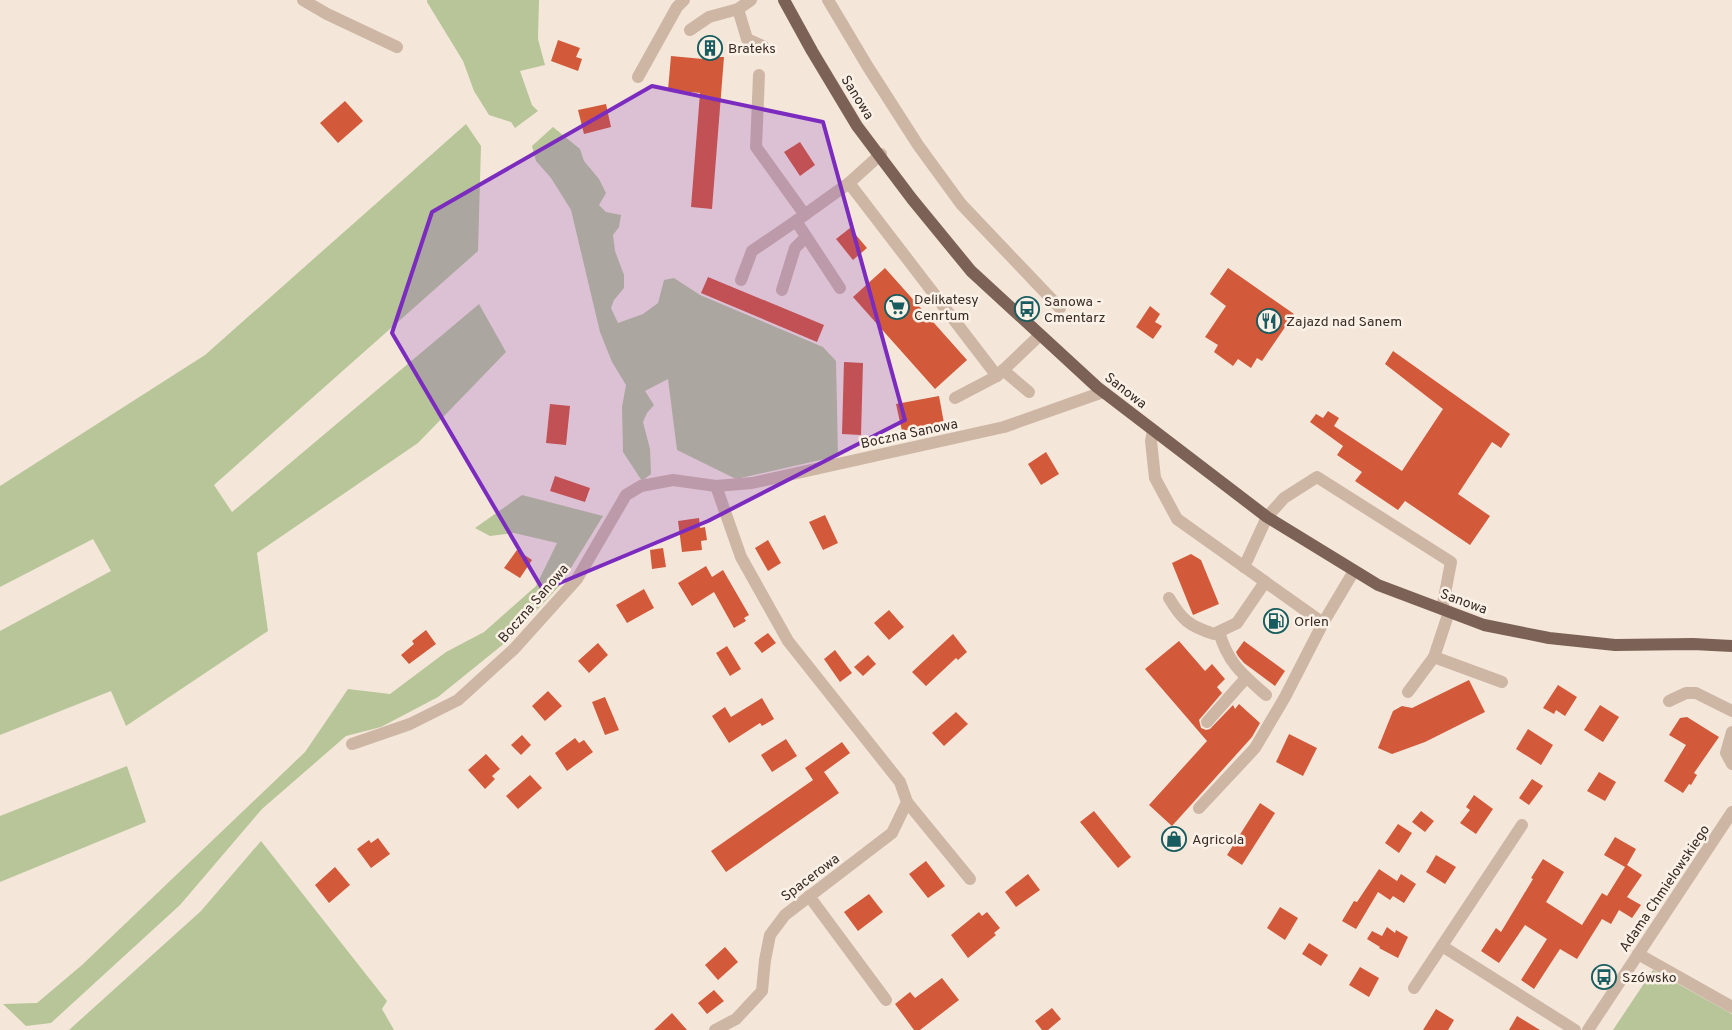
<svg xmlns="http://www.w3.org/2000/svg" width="1732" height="1030" font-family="Overpass,sans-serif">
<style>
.green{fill:#b7c598}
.building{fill:#d25a3a}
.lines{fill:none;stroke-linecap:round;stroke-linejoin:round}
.minor{stroke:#ceb6a5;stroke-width:12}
.major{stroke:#7c6256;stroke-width:12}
.marked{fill:#7b2cbf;fill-opacity:0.2;stroke:#7b2cbf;stroke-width:4;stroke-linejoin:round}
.labels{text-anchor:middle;stroke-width:5;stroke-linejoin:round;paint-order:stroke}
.poi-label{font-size:14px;fill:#392c27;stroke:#fbf1e7;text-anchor:start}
.street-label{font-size:14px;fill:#392c27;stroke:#fbf1e7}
</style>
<rect width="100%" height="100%" fill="#f4e7da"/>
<g class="green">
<path d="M427,0H539L538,39L545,65L520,71L532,105L538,111L515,128L511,122L489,115L474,91L463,61L427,2Z"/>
<path d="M466,124L481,146L478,251L214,485L232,512L479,304L506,352L418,443L257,553L268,631L126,726L111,691L0,735V631L111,571L93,539L0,587V486L205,355Z"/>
<path d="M553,127L580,149L584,161L599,179L606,193L599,205L606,212L621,215L619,227L613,235L615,251L624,275V288L614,300L611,308L618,323L643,314L658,303L664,280L674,278L700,295L823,347L836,361L838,456L736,479L677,450L668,379L645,391L654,405L647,413L643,422L650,449L651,474L642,481L623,452L622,407L626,385L612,362L600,332L571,210L551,178L536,161L532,146Z"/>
<path d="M522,495L603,516L561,584L511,638L438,697L381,727L346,736L262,809L180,905L51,1023L26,1026L3,1004L37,1003L82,965L305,752L348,689L390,694L446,652L484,632L536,586L557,543L514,533L490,536L475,528Z"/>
<path d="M127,766L146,822L0,882V816Z"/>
<path d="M261,841L387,1001L382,1009L394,1030H69L201,911Z"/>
<path d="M1653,970L1732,1014V1030H1613Z"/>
</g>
<g class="building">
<path d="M704,39L718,40L717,57H724L712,209L691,207L700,93L668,90L671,56L703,59Z"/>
<path d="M558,40L580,48L576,57L582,59L578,71L551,61Z"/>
<path d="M345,101L363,121L338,143L320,123Z"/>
<path d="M606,104L611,127L584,134L578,110Z"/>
<path d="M800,142L815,165L800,176L784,152Z"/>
<path d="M850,228L867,248L853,260L836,239Z"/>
<path d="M885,268L967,360L935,389L853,297Z"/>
<path d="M1228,268L1294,314L1262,361L1257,358L1251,368L1238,359L1233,366L1214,352L1218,345L1205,337L1226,306L1210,294Z"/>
<path d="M708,277L824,325L817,342L701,293Z"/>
<path d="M1150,306L1160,314L1155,322L1162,326L1153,339L1136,327Z"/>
<path d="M1393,351L1510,434L1501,448L1492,442L1458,494L1490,516L1470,545L1405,501L1398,510L1355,481L1362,472L1337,455L1343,446L1310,422L1316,414L1323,418L1328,411L1339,418L1334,426L1402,471L1443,409L1385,364Z"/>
<path d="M844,362L863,363L861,435L842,434Z"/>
<path d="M939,396L944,423L902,431L896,404Z"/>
<path d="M550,404L570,406L566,445L546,443Z"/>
<path d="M1046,452L1059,474L1041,485L1028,464Z"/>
<path d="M555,476L590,488L585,502L550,491Z"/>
<path d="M825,515L838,543L823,550L809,522Z"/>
<path d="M699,518L700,528L705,527L707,540L701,541L702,550L682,552L678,521Z"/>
<path d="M768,540L781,563L768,571L755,548Z"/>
<path d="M663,548L666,567L652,569L650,550Z"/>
<path d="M517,550L532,560L520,578L504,568Z"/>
<path d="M1191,554L1201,560L1219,604L1193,615L1172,563Z"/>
<path d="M706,566L712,577L723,570L749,615L744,618L746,621L734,628L714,592L692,606L678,583Z"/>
<path d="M644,589L654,608L627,623L616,605Z"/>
<path d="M889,610L904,627L889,640L874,623Z"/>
<path d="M426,630L436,644L409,664L401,655L414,644L412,641Z"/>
<path d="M768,633L776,643L762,653L754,643Z"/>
<path d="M953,634L967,652L958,660L956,658L926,686L912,672Z"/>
<path d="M1179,641L1205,671L1212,664L1225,679L1217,687L1222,693L1199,720L1201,728L1206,730L1210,729L1233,705L1235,709L1239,704L1260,723L1252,737L1172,826L1149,805L1207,741L1145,669Z"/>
<path d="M1244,641L1285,671L1275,686L1244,663L1238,656L1236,652Z"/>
<path d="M598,643L608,655L589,673L578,661Z"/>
<path d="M727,646L741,669L730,676L716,653Z"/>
<path d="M835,650L852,673L840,682L824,659Z"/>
<path d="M868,655L876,664L863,676L854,667Z"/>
<path d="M1469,680L1485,712L1425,742L1392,754L1378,748L1393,711L1402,706L1412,708Z"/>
<path d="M1558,685L1577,697L1565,716L1556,710L1554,714L1543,708Z"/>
<path d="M548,691L562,706L545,721L532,706Z"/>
<path d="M605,697L619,730L605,735L592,702Z"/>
<path d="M762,698L774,719L762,726L760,723L729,743L712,716L725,707L731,717Z"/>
<path d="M1600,705L1619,717L1603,742L1584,730Z"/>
<path d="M956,712L968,724L944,746L932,733Z"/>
<path d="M1687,717L1719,737L1694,773L1697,775L1691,785L1689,784L1683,793L1664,781L1686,745L1669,735L1680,718Z"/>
<path d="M1528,729L1553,745L1541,765L1516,749Z"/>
<path d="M1289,734L1317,748L1303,776L1276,762Z"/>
<path d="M522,735L531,745L521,755L511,745Z"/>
<path d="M575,738L579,743L584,740L593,752L567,771L555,753Z"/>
<path d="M786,739L797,756L772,772L761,755Z"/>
<path d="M842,742L850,753L824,772L839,793L726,872L711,851L813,780L805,768Z"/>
<path d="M486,754L500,769L492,776L495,779L485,789L468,770Z"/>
<path d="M1599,772L1616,782L1605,801L1587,791Z"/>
<path d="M530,775L542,788L518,809L506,796Z"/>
<path d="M1532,779L1543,786L1529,805L1519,798Z"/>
<path d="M1474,795L1493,809L1476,834L1460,823L1470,810L1466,807Z"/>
<path d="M1260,803L1275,813L1242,865L1227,855Z"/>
<path d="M1094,811L1131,857L1118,868L1080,822Z"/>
<path d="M1421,811L1434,821L1425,832L1412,822Z"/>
<path d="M1398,824L1412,833L1399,853L1385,843Z"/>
<path d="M1615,837L1636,849L1627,865L1642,875L1627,897L1641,905L1632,918L1619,910L1611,924L1602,919L1577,959L1560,949L1534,989L1521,980L1547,939L1525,925L1499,963L1481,951L1496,928L1501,932L1533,879L1531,878L1543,859L1564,872L1546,902L1582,925L1602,893L1607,896L1625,867L1604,855Z"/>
<path d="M378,838L390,854L371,868L357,849L369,840L371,843Z"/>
<path d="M1436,855L1456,867L1445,884L1426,872Z"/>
<path d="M926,861L945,886L928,898L909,874Z"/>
<path d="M335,867L350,885L329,903L315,885Z"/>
<path d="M1379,869L1397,881L1401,874L1416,884L1404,903L1393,896L1390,900L1378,892L1356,929L1342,921L1354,901L1357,902Z"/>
<path d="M1028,874L1040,890L1016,907L1005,892Z"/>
<path d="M869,894L883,912L858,931L844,912Z"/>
<path d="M1280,907L1298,918L1285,940L1267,928Z"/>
<path d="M979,912L982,916L987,912L1000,928L994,933L996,935L968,958L951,935Z"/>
<path d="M1387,927L1395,933L1396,930L1408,937L1398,958L1379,948L1380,947L1367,939L1372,931L1382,936Z"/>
<path d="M1309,943L1328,955L1321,966L1302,954Z"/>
<path d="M725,947L738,962L718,980L705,965Z"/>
<path d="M1360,967L1379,978L1369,997L1349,985Z"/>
<path d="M942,978L959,1000L920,1030H914L895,1004L910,992L915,998Z"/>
<path d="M714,990L724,1001L707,1014L698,1003Z"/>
<path d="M1052,1008L1061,1019L1048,1030H1042L1035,1021Z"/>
<path d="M1436,1009L1454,1020L1448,1030H1423Z"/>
<path d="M672,1013L687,1030H654Z"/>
<path d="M1517,1016L1540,1030H1509Z"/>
</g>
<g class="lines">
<g class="minor">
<path d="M303,0L327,14L397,47"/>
<path d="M828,0L868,67L918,145L961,204L1060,308"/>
<path d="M738,9L747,39L763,46"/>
<path d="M690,30L709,17L738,9L751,0"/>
<path d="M759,75L756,147L805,215"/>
<path d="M638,77L677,7L684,0"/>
<path d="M881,154L849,183L997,376L1040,335"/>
<path d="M741,280L752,251L796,221"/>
<path d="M840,288L796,221L849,183"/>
<path d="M782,290L795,248L806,237"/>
<path d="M1003,370L1029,392"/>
<path d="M955,398L997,376"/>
<path d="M1153,430L1151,441L1155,478L1177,519L1323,623"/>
<path d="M1244,567L1267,517L1284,498L1317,477L1451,562L1442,609"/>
<path d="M1169,598C1182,620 1189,626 1214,634L1237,623L1265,582"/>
<path d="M1219,632C1228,663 1242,674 1266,695"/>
<path d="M1434,657L1502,682"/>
<path d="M1408,692L1434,657L1449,612"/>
<path d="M1669,701L1686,693H1696L1732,711"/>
<path d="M1207,722L1246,678"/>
<path d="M1732,732L1726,753L1732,764"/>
<path d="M352,744L410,724L458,700L514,649L577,579L626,495L641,486L673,480L716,486L752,483L1004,427L1103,392"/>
<path d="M907,802L970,879"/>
<path d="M1199,808L1255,748L1285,697L1323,623L1354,571"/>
<path d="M809,896L886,1000"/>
<path d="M1442,946L1575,1030"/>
<path d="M1638,954L1732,1007"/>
<path d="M1414,988L1522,825"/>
<path d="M715,1030L736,1019L762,991L765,960L770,935L785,915L892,833L907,802L900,782L788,641L741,557L716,486"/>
<path d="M1588,1030L1732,812"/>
</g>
<path class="major" d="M784,0L812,51L857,126L912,199L971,271L1097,387L1267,517L1378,585L1484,625L1549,638L1615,645L1693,644L1732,646"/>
</g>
<path class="marked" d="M652,86L823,122L905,420L708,521L543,590L392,333L432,212Z"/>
<defs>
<symbol id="building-ring" viewBox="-11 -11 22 22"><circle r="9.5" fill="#fbf1e7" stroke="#185c5f" stroke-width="1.5"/><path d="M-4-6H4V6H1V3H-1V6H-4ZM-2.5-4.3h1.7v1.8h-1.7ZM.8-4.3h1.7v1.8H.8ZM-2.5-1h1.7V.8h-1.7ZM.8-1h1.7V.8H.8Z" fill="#185c5f"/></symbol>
<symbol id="supermarket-ring" viewBox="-11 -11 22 22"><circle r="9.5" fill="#fbf1e7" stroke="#185c5f" stroke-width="1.5"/><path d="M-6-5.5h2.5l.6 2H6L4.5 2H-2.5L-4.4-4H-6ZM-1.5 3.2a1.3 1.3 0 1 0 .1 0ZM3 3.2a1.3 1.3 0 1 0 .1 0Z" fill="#185c5f"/></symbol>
<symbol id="bus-ring" viewBox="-11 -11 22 22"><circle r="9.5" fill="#fbf1e7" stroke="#185c5f" stroke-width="1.5"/><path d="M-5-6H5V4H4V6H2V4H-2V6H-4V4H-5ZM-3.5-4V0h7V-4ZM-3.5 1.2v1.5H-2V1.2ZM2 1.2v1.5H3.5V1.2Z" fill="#185c5f"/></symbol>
<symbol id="restaurant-ring" viewBox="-11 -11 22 22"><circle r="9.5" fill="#fbf1e7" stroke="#185c5f" stroke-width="1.5"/><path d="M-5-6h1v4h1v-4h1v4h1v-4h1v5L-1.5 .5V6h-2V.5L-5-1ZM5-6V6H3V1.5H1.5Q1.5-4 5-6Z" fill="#185c5f"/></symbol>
<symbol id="fuel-ring" viewBox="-11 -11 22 22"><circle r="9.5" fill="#fbf1e7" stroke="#185c5f" stroke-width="1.5"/><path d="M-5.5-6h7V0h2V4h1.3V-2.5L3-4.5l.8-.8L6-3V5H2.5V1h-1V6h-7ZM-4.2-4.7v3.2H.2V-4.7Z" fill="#185c5f"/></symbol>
<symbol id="shop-ring" viewBox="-11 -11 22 22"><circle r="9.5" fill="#fbf1e7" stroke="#185c5f" stroke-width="1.5"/><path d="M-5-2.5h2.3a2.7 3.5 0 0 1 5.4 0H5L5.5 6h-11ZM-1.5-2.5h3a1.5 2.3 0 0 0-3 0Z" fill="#185c5f"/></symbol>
</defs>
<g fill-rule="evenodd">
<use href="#building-ring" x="696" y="34" width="28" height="28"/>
<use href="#supermarket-ring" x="883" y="293" width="28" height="28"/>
<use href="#bus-ring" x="1013" y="295" width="28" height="28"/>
<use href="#restaurant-ring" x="1255" y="307" width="28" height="28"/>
<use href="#fuel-ring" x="1262" y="607" width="28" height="28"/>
<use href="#shop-ring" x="1160" y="825" width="28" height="28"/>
<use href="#bus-ring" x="1590" y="963" width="28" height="28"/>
</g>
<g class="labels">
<g class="poi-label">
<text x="728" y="53">Brateks</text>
<text x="914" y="304">Delikatesy<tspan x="914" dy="16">Cenrtum</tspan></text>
<text x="1044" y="306">Sanowa -<tspan x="1044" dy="16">Cmentarz</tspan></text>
<text x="1286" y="326">Zajazd nad Sanem</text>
<text x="1294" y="626">Orlen</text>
<text x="1192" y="844">Agricola</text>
<text x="1622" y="982">Szówsko</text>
</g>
<g class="street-label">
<text transform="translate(858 97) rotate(58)" y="5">Sanowa</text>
<text transform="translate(1126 390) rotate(38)" y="5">Sanowa</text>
<text transform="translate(909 433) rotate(-12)" y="5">Boczna Sanowa</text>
<text transform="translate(1464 601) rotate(20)" y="5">Sanowa</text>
<text transform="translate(533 603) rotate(-49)" y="5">Boczna Sanowa</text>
<text transform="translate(810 877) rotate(-37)" y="5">Spacerowa</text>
<text transform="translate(1664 888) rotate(-56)" y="5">Adama Chmielowskiego</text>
</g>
</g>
</svg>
